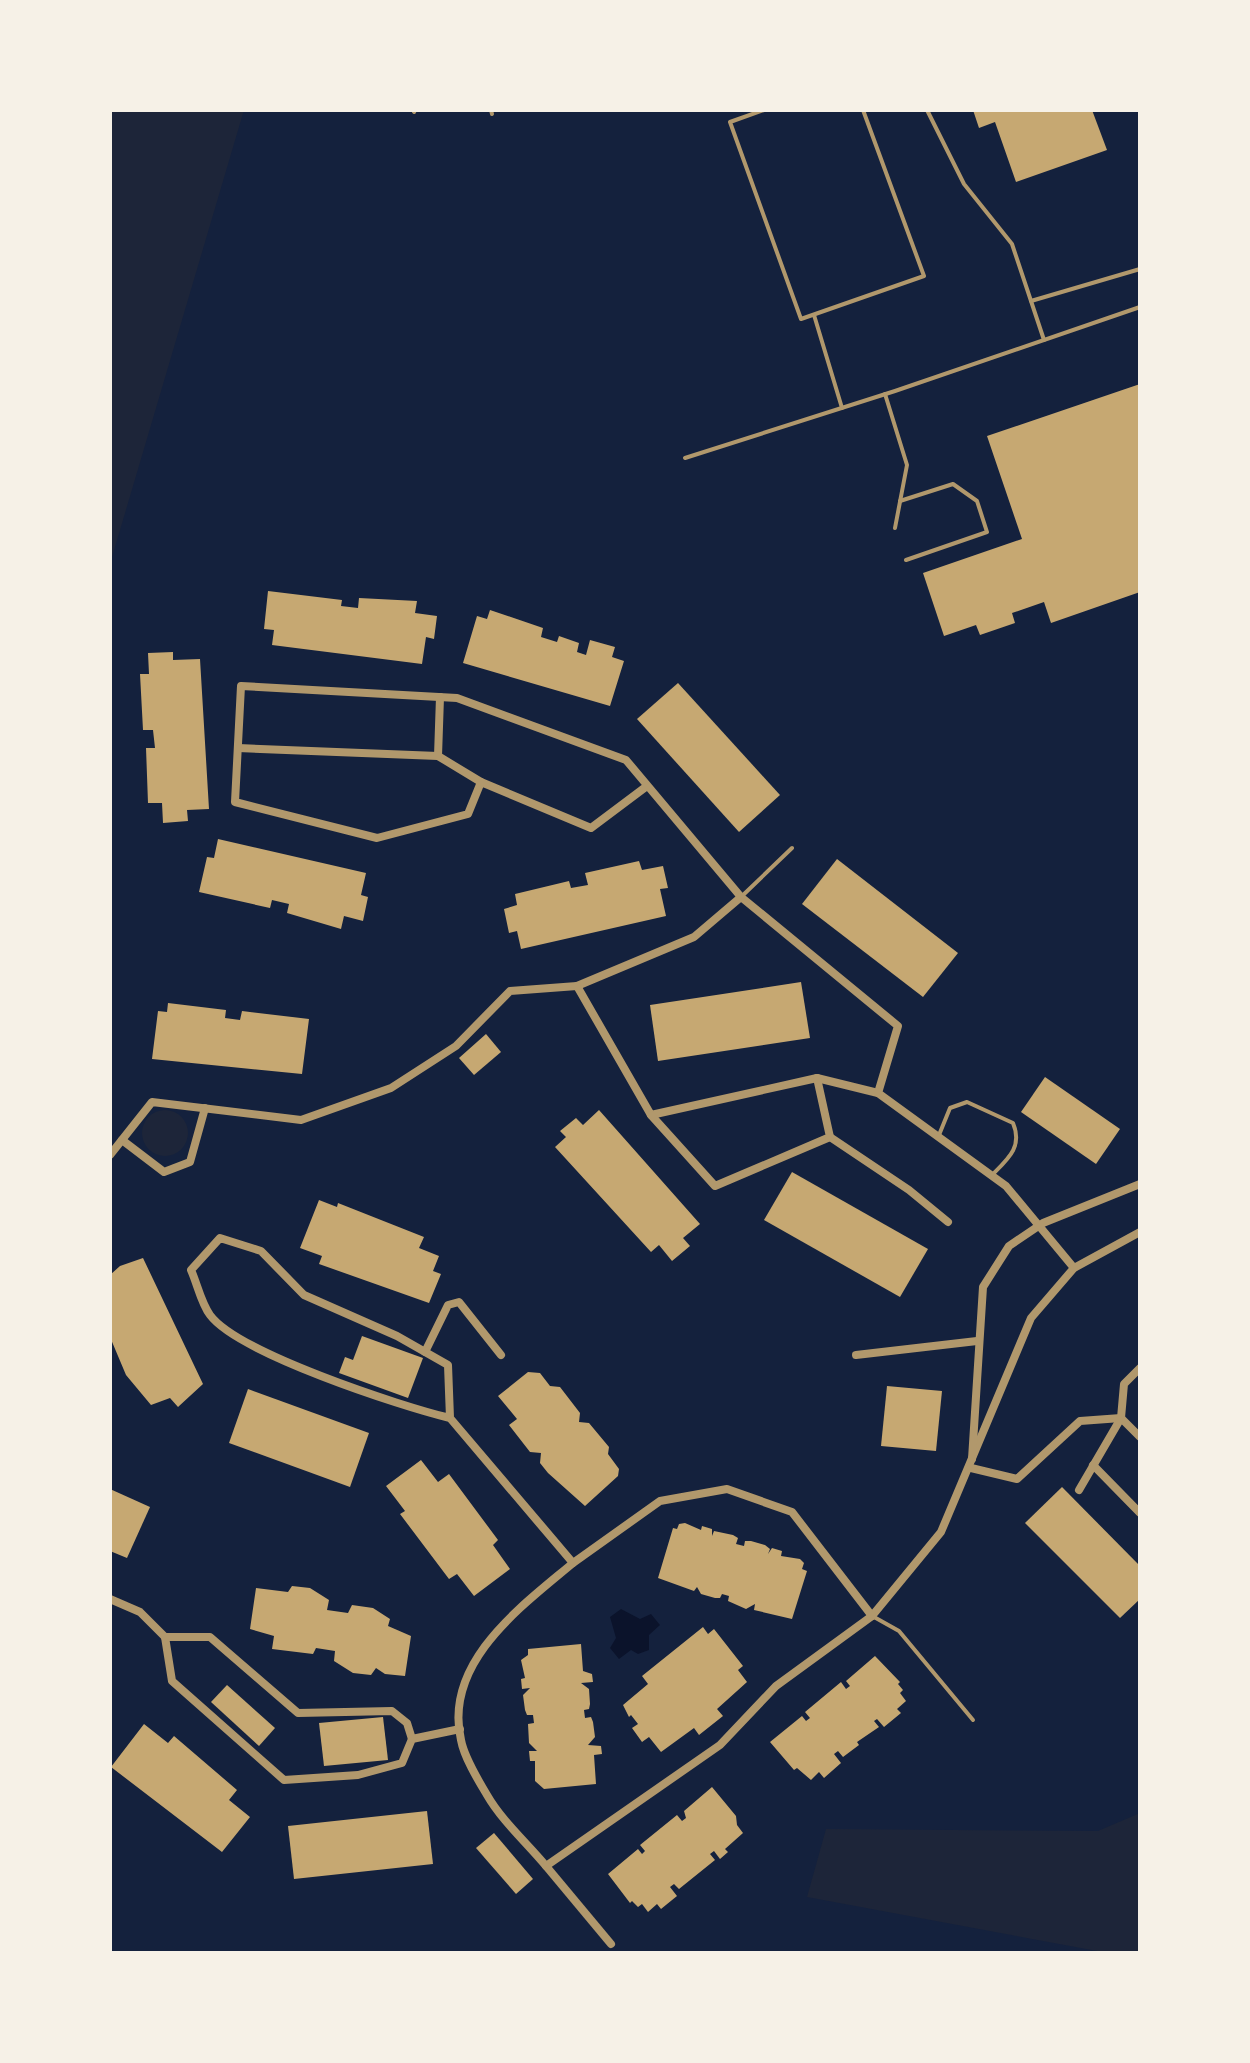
<svg xmlns="http://www.w3.org/2000/svg" width="1250" height="2063" font-family="Mulish,sans-serif">
<style>
.green{fill:#1d2539}
.water{fill:#0b132b}
.building{fill:#c6a872}
.lines{fill:none;stroke-linecap:round;stroke-linejoin:round}
.service{stroke:#b1986c;stroke-width:4}
.minor{stroke:#b1986c;stroke-width:8}
</style>
<rect width="100%" height="100%" fill="#14213d"/>
<g class="green">
<path d="M110,110H244L110,564Z"/>
<circle cx="165" cy="1133" r="23"/>
<path d="M1140,1813V1953L1097,1951L807,1897L826,1829L1098,1831Z"/>
</g>
<path class="water" d="M621,1609L640,1619L651,1614L660,1625L649,1635V1650L638,1654L631,1650L619,1659L610,1648L616,1638L610,1617Z"/>
<g class="building">
<path d="M973,110H1092L1107,150L1016,182L995,122L979,128Z"/>
<path d="M1140,384V592L1051,623L1044,602L1012,613L1015,623L980,635L976,625L944,636L923,573L1022,539L987,436Z"/>
<path d="M268,591L342,600L341,606L358,608L359,598L417,601L415,613L437,616L434,639L426,637L422,664L272,645L274,630L264,629Z"/>
<path d="M490,610L543,628L541,637L557,642L559,636L579,643L577,652L586,655L590,640L615,647L612,657L624,661L610,706L463,663L477,616L487,619Z"/>
<path d="M173,652V660L200,659L209,809L187,810L188,821L163,823L162,803H148L146,748H155L153,730H143L140,674H149L148,653Z"/>
<path d="M678,683L780,795L739,832L637,719Z"/>
<path d="M218,839L366,873L361,895L368,897L363,921L344,916L341,929L287,913L289,904L272,900L270,908L199,892L207,857L214,858Z"/>
<path d="M837,859L958,953L923,997L802,904Z"/>
<path d="M639,861L642,870L663,866L668,888L660,889L666,916L521,949L517,931L509,933L504,909L517,905L515,894L569,881L571,888L588,885L585,873Z"/>
<path d="M801,982L810,1038L658,1061L650,1005Z"/>
<path d="M168,1003L226,1010L225,1018L240,1020L242,1011L309,1019L302,1074L152,1059L158,1011L167,1012Z"/>
<path d="M486,1034L501,1052L474,1075L459,1058Z"/>
<path d="M1045,1077L1120,1129L1096,1164L1021,1112Z"/>
<path d="M599,1110L700,1224L683,1238L690,1246L672,1261L659,1245L651,1252L555,1147L566,1137L560,1131L576,1118L583,1125Z"/>
<path d="M792,1172L928,1249L900,1297L764,1220Z"/>
<path d="M319,1200L337,1207L338,1203L424,1237L419,1248L439,1256L433,1271L441,1274L429,1303L319,1264L322,1256L300,1248Z"/>
<path d="M143,1258L203,1384L178,1407L170,1398L151,1405L126,1375L110,1337V1275L120,1266Z"/>
<path d="M362,1336L423,1358L408,1398L339,1373L345,1357L353,1360Z"/>
<path d="M528,1372L540,1373L550,1386L560,1387L580,1413L579,1422L589,1423L609,1447L608,1454L619,1469L618,1476L585,1506L548,1473L540,1463L541,1453L530,1452L509,1425L517,1419L498,1396Z"/>
<path d="M887,1386L942,1391L936,1451L881,1446Z"/>
<path d="M248,1389L369,1433L350,1487L229,1443Z"/>
<path d="M421,1460L438,1482L449,1474L498,1540L493,1545L510,1569L474,1596L457,1574L449,1579L400,1514L405,1511L386,1486Z"/>
<path d="M1062,1487L1140,1566V1599L1120,1618L1025,1523Z"/>
<path d="M110,1489L150,1507L127,1558L110,1551Z"/>
<path d="M685,1523L701,1530L702,1526L712,1529V1536L714,1531L733,1535L738,1538L736,1544L744,1546L745,1541H751L765,1545L770,1549L768,1554L772,1548L782,1551L781,1556L800,1559L804,1563L802,1569L807,1571L792,1619L754,1610L755,1604L746,1609L728,1601L729,1596L722,1594L720,1598H715L701,1594L697,1587L694,1591L658,1578L673,1528L677,1529L679,1524Z"/>
<path d="M292,1586L310,1588L329,1600L327,1610L348,1613L352,1605L373,1608L390,1619L388,1626L411,1636L405,1676L385,1674L376,1668L371,1675L353,1673L334,1661L335,1651L316,1648L313,1654L272,1649L274,1636L250,1629L256,1588L288,1592Z"/>
<path d="M703,1627L708,1634L714,1629L743,1666L738,1670L747,1682L717,1709L723,1716L699,1735L694,1728L661,1752L649,1737L642,1742L632,1728L638,1724L631,1715L629,1717L623,1705L648,1684L642,1676Z"/>
<path d="M581,1644L583,1671L592,1674L593,1682L581,1683L589,1689L590,1704L589,1709L584,1710L585,1718L591,1717L593,1722L595,1737L588,1745L601,1746L602,1754L594,1755L596,1784L544,1789L535,1781V1761H530L529,1751H537L529,1743L528,1724L534,1723L533,1715H527L525,1710L523,1695L530,1688L522,1689L521,1679L525,1678L521,1660L528,1655V1649Z"/>
<path d="M875,1656L900,1682L898,1684L903,1690L900,1693L906,1701L897,1709L901,1713L884,1727L877,1719L874,1721L879,1727L857,1742L859,1745L843,1757L838,1751L834,1754L841,1763L824,1778L819,1772L811,1780L797,1768L794,1770L770,1742L802,1716L806,1721L810,1718L805,1712L841,1682L846,1689L850,1686L846,1681Z"/>
<path d="M227,1685L275,1728L259,1746L211,1702Z"/>
<path d="M383,1717L388,1760L324,1766L319,1723Z"/>
<path d="M144,1724L168,1743L174,1736L237,1790L229,1800L250,1817L222,1852L111,1767Z"/>
<path d="M712,1787L736,1816L737,1825L743,1833L725,1849L728,1852L720,1859L714,1851L710,1854L715,1860L679,1889L674,1884L670,1887L677,1896L661,1909L657,1904L648,1912L642,1904L638,1907L632,1901L630,1903L608,1874L638,1849L642,1854L645,1851L640,1845L677,1815L682,1821L686,1818L684,1811Z"/>
<path d="M427,1811L433,1864L294,1879L288,1826Z"/>
<path d="M494,1833L533,1879L516,1894L476,1848Z"/>
</g>
<g class="lines">
<g class="service">
<path d="M491,110L492,114"/>
<path d="M764,110L730,122L801,319L924,276L863,110"/>
<path d="M927,110L964,184L1012,244L1044,340"/>
<path d="M414,112L415,110"/>
<path d="M1031,301L1140,269"/>
<path d="M814,315L842,408"/>
<path d="M885,394L907,465L895,528"/>
<path d="M685,458L895,391L1140,307"/>
<path d="M900,501L953,484L977,501L987,532L906,560"/>
<path d="M741,897L792,848"/>
<path d="M939,1135L950,1108L967,1102L1013,1123C1023,1147 1008,1159 992,1175"/>
<path d="M874,1617L899,1631L973,1720"/>
</g>
<g class="minor">
<path d="M440,697L438,756L481,782"/>
<path d="M238,748L438,756"/>
<path d="M647,786L591,828L481,782L468,814L377,838L235,802L241,686L457,698L626,760L741,897L898,1026L878,1093L1006,1186L1074,1268"/>
<path d="M741,897L694,937L577,986L651,1115L817,1078L878,1093"/>
<path d="M651,1115L715,1186L830,1137L817,1078"/>
<path d="M830,1137L909,1190L948,1222"/>
<path d="M122,1140L164,1172L190,1162L205,1108"/>
<path d="M110,1155L152,1102L301,1120L391,1088L456,1046L510,991L577,986"/>
<path d="M425,1352L448,1305L459,1302L501,1355"/>
<path d="M856,1355L977,1341"/>
<path d="M450,1418C400,1406 238,1353 210,1315C201,1303 197,1283 191,1270L220,1238L261,1251L304,1295L397,1336L448,1365L450,1418L573,1563L660,1501L727,1489L792,1512L872,1616L941,1532L1031,1318L1074,1268L1140,1232"/>
<path d="M972,1459L983,1287L1009,1246L1043,1223L1140,1184"/>
<path d="M1093,1465L1140,1513"/>
<path d="M971,1468L1017,1479L1080,1421L1121,1418L1140,1437"/>
<path d="M1079,1490L1121,1418L1124,1384L1140,1368"/>
<path d="M573,1563C522,1606 443,1662 461,1740C464,1757 478,1780 487,1795C502,1821 527,1843 546,1866L720,1745L776,1686L872,1616"/>
<path d="M110,1599L140,1612L165,1637L172,1681L284,1780L358,1775L402,1763L412,1739L460,1729"/>
<path d="M165,1637H210L298,1713L392,1711L407,1723L412,1739"/>
<path d="M546,1866L611,1944"/>
</g>
</g>
<rect width="1250" height="2063" fill="none" stroke="#f6f1e7" stroke-width="224"/>
</svg>
